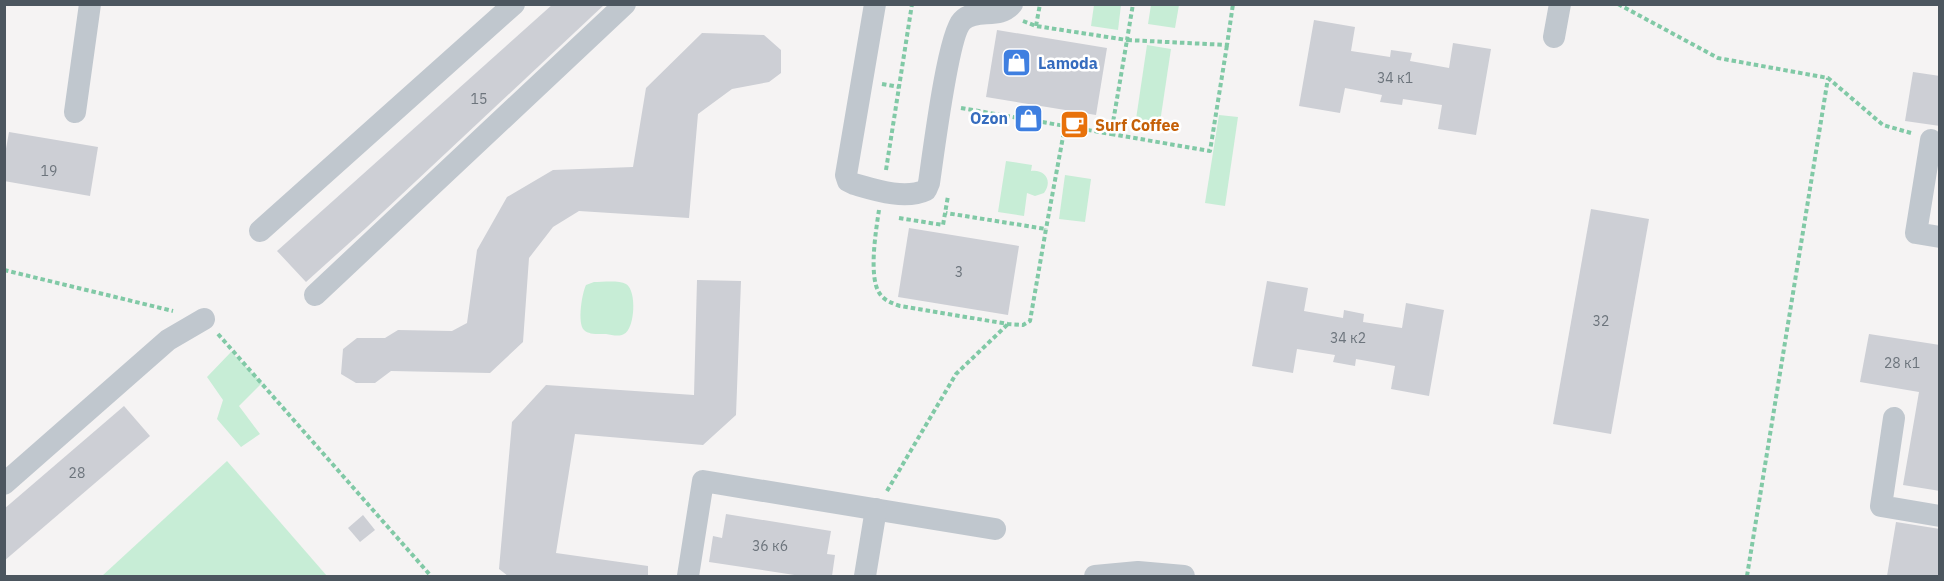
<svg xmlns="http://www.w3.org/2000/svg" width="1944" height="581" font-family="'IBM Plex Sans',sans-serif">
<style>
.green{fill:#c7edd6}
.building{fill:#cdcfd5}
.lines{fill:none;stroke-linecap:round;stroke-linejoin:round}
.path{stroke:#81c9a6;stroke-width:4;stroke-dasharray:4.5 3;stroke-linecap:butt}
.minor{stroke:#c0c7ce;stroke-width:22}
.labels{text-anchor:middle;stroke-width:5;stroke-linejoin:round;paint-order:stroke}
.number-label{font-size:14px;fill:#6c747c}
.shop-label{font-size:16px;font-weight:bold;fill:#366cbe;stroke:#fff;text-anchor:start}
.food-label{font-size:16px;font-weight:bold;fill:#c56008;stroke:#fff;text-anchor:start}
</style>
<rect width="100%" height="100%" fill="#f5f3f3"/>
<g class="green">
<path d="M1094,5H1121L1118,30L1091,26Z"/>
<path d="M1151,5H1179L1175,28L1148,24Z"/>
<path d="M1147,45L1171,49L1159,129L1135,126Z"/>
<path d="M1219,115L1238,117L1225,206L1205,203Z"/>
<path d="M1006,161L1032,165L1031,171C1045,169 1053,181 1044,193L1035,196L1027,193L1024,216L998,212Z"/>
<path d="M1065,175L1091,179L1085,222L1059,219Z"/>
<path d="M594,282C603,282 619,280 626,284C637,290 635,329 624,334C619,337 612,335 606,334C599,334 589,335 584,330C577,323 582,293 586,285Z"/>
<path d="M231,352L262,383L239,406L260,434L241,447L217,419L223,400L207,377Z"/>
<path d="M227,461L327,576H102Z"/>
</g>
<g class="building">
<path d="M553,4H605L367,227L306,282L277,251Z"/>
<path d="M1314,20L1355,27L1351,51L1390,57L1391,50L1412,53L1410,61L1449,68L1453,43L1491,49L1476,135L1438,129L1442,105L1403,99L1402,105L1380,102L1382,95L1345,88L1340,113L1299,106Z"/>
<path d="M997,30L1107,48L1096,115L986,97Z"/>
<path d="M702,33L764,35L781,50V73L769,82L732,89L698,114L689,218L579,211L553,227L529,258L523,342L490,373L391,371L375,383H356L341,374L343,349L357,338H385L398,330L452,331L467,323L477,250L507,197L553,170L633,167L646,88Z"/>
<path d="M1913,72L1940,76V126L1905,121Z"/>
<path d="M9,132L98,147L90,196L4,181V160Z"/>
<path d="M1591,209L1649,219L1611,434L1553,424Z"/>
<path d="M909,228L1019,246L1008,315L898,297Z"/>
<path d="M697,280L741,281L736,415L703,445L575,434L556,553L648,566V576H508L499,569L512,422L546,385L694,395Z"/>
<path d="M1267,281L1308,288L1304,311L1343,318L1344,310L1364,314L1363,322L1402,328L1406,303L1444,310L1429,396L1391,389L1395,366L1356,359L1355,366L1333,362L1335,355L1297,349L1293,373L1252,366Z"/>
<path d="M1869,334L1940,345V491L1903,485L1919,392L1860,382Z"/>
<path d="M124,406L150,436L4,561V509Z"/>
<path d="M726,514L831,531L827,554L835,555L832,576H801L709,562L713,536L722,538Z"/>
<path d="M363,515L375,530L360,542L348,528Z"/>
<path d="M1896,522L1940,529V576H1887Z"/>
</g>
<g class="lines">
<g class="path">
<path d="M1618,4L1718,58L1828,78L1883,125L1911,133"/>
<path d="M1023,21L1036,26L1127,40L1133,4"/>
<path d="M1036,26L1040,4"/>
<path d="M882,84L899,87"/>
<path d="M961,108L1065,126L1046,229"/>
<path d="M1065,126L1111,134L1127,40L1227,45L1233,4"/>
<path d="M1111,134L1210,151L1227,45"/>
<path d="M886,170L912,4"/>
<path d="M879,210C876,230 868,278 880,294C885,301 892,303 900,306L1008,324L1023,325L1030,321L1046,229L946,213"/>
<path d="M899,218L943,225L948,196"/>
<path d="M4,270L173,311"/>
<path d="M218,334L431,576"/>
<path d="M887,491L956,374L1008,324"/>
<path d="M1747,576L1828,78"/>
</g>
<g class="minor">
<path d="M875,4L846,175L848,181L854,184C875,190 905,200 926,190L929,183C933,156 948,35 962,21C975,7 1000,20 1012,4"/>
<path d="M1554,37L1560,4"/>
<path d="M75,112L90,4"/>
<path d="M1931,140L1916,233L1940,237"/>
<path d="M260,231L514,4"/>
<path d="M315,295L625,4"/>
<path d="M1894,418L1881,506L1940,516"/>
<path d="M4,484L168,340L204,319"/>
<path d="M688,576L703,481L995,529"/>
<path d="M865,576L876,509"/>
<path d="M1095,576L1138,572L1184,576"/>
</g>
</g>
<defs>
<symbol id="shop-square" viewBox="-11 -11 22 22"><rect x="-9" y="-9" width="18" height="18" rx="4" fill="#3f7fe0" stroke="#fff"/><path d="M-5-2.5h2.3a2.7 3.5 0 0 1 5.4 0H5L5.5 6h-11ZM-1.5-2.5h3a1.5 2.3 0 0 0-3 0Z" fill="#fff"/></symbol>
<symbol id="cafe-square" viewBox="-11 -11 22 22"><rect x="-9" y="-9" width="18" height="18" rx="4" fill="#e8710a" stroke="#fff"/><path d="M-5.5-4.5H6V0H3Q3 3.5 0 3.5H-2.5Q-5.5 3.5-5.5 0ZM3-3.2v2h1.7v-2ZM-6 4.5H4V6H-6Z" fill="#fff"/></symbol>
</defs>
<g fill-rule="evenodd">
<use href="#shop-square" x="1000" y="46" width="33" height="33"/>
<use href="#shop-square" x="1012" y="102" width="33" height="33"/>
<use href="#cafe-square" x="1058" y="108" width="33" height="33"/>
</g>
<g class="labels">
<g class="number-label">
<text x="1395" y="83">34 к1</text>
<text x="479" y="104">15</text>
<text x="49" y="176">19</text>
<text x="959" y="277">3</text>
<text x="1601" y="326">32</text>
<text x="1348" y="343">34 к2</text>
<text x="1902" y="368">28 к1</text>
<text x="77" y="478">28</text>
<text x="770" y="551">36 к6</text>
</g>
<g class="shop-label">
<text x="1038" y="69">Lamoda</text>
<text x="1008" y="124" text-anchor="end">Ozon</text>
</g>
<g class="food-label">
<text x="1095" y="131">Surf Coffee</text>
</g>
</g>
<rect width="1944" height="581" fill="none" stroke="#4c565f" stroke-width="12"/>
</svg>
